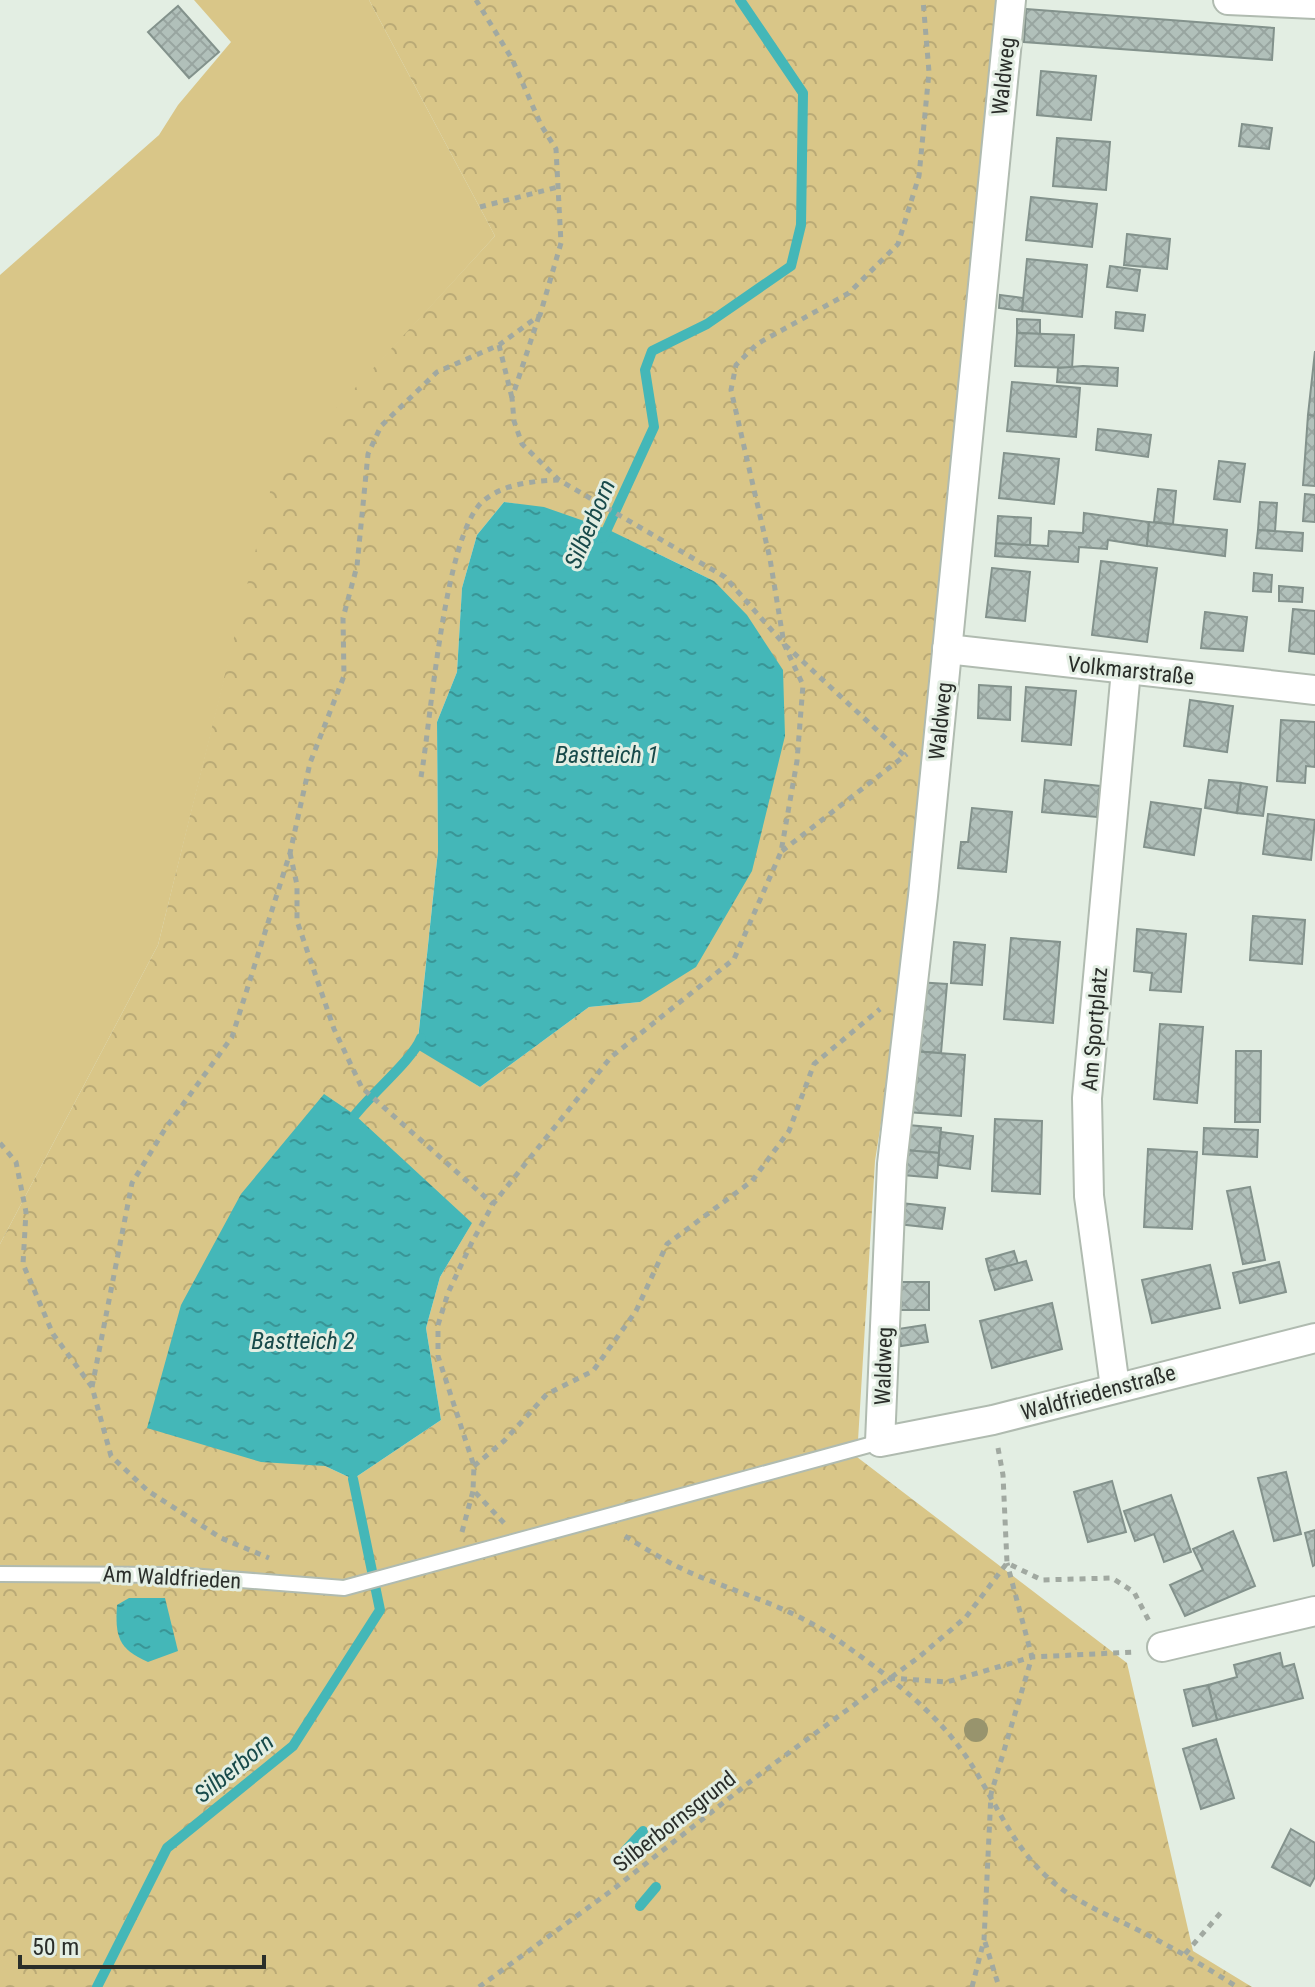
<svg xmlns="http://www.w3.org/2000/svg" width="1315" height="1987" font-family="'Roboto Condensed',sans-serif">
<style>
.green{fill:#d9c688}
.forest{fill:url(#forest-crowns);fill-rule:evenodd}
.water{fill:url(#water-ripples)}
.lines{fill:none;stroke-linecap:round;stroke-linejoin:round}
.stream{stroke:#44b7b8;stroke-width:10}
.building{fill:url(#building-cross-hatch);stroke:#83928c;stroke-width:2}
.lane-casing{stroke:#b0bbb0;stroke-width:18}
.street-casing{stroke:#b0bbb0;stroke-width:32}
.path{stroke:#a1a9a1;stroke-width:5;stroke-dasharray:6 6;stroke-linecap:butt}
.lane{stroke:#fff;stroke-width:14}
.street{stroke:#fff;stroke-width:28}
.tree{fill:#98946d}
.labels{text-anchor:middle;stroke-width:6;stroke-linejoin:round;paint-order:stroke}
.street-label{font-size:22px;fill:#2a2e2a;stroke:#e3eee3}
.water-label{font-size:24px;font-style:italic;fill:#184a4a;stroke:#e3eee3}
</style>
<defs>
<pattern id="forest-crowns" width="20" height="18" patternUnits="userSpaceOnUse" patternTransform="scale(2)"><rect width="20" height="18" fill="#d9c688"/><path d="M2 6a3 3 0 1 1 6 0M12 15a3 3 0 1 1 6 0" fill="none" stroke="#baaa76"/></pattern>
<pattern id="water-ripples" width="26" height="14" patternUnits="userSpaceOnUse" patternTransform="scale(2)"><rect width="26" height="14" fill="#44b7b8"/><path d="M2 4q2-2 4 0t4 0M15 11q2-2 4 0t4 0" fill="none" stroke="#399596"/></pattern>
<pattern id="building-cross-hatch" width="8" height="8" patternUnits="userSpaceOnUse" patternTransform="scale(2)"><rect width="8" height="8" fill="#b1c0ba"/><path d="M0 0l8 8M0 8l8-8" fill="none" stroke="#98a5a0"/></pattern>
</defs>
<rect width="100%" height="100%" fill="#e3eee3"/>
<path class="green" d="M194,0H369L495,236L275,477L158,945L0,1244V275L159,135L178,105L231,42Z"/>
<path class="forest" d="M369,0H1003L918,892L875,1161L857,1457L1127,1663L1193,1951L1252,1987H0V1244L158,945L274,476L495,236ZM504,502C581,513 646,548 714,581L640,1002L589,1007L480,1087L417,1048L438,851L437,722L457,672L462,588L477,535ZM472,1223L440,1277L426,1328L441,1420L353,1479L325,1466Z"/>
<g class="water">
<path d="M504,502L544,507L607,529L714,581L747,615L783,670L785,736L752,871L696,967L640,1002L589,1007L480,1087L417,1049L438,851L437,722L457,672L462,588L477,535Z"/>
<path d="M324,1094L355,1115L472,1223L440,1277L426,1328L441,1420L353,1479L325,1466L261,1462L147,1428L181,1305L241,1194Z"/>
<path d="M129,1598H165L178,1651L148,1662C118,1649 115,1636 117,1605Z"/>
</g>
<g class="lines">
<g class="stream">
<path d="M603,538L654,427L645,370L652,351L707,324L791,266L801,225L803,93L740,0"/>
<path d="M355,1115C372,1093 413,1059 421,1038"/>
<path d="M625,1851L643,1831"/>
<path d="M640,1906L656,1887"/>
<path d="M97,1987L167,1848L293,1746L380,1610L353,1479"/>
</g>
</g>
<g class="building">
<path d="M178,6L219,52L189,78L148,32Z"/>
<path d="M1026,9L1274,28L1272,60L1024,42Z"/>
<path d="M1041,71L1096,76L1091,120L1037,115Z"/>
<path d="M1242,124L1272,128L1269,149L1239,146Z"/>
<path d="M1057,138L1110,142L1106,190L1053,186Z"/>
<path d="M1031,197L1097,204L1092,247L1026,240Z"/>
<path d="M1127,234L1170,239L1167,269L1124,265Z"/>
<path d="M1027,259L1087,265L1082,317L1022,311Z"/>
<path d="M1110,266L1140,270L1137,291L1107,287Z"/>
<path d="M1000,295L1023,298L1022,311L999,308Z"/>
<path d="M1116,312L1145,315L1143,331L1115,328Z"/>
<path d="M1017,319L1040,320V334L1017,333Z"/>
<path d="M1017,333L1074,335L1072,368L1015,366Z"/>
<path d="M1315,351V416L1308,415Z"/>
<path d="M1083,366L1118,368L1117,386L1057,382L1058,368Z"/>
<path d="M1012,382L1080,388L1076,437L1007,431Z"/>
<path d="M1308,415L1315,416V486L1303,485Z"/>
<path d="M1098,429L1151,435L1148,457L1096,450Z"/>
<path d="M1004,453L1059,459L1054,504L999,498Z"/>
<path d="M1219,461L1245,464L1240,502L1214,499Z"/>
<path d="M1158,489L1176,491L1173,524L1154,522Z"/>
<path d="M1305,494L1315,495V522L1303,521Z"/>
<path d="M1260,502L1277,503L1275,531L1258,530Z"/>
<path d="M1084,513L1149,522L1147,546L1108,540L1107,549L1079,547L1078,562L995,556L996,543L1048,546L1049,531L1083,533Z"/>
<path d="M998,516L1031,518L1030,545L996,543Z"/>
<path d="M1149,522L1227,530L1225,556L1147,546Z"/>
<path d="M1258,530L1303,533L1302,551L1256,548Z"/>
<path d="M1101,561L1157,568L1147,642L1092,635Z"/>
<path d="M992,568L1030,572L1025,621L986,617Z"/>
<path d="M1254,573L1272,575L1271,592L1253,591Z"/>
<path d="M1279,586L1303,588L1302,602L1279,601Z"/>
<path d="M1293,609L1315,611V654L1289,651Z"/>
<path d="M1205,612L1247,617L1243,651L1201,648Z"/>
<path d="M979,685L1011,687L1010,720L978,718Z"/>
<path d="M1026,687L1076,691L1071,745L1022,741Z"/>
<path d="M1190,700L1233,706L1227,752L1184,746Z"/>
<path d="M1281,720L1315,722V767L1306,766L1305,783L1277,781Z"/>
<path d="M1045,780L1100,786L1097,817L1042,812Z"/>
<path d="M1209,780L1241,783L1237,813L1205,808Z"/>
<path d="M1241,783L1267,787L1263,816L1237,813Z"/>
<path d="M1151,802L1201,809L1194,855L1144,847Z"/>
<path d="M972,808L1012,812L1006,872L958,868L961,842H968Z"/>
<path d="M1268,814L1315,820L1311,860L1263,854Z"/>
<path d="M1253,916L1305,920L1302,964L1250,960Z"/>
<path d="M1137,929L1186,934L1181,992L1150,990L1152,973L1134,971Z"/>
<path d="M1011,938L1060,942L1053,1023L1004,1019Z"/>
<path d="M954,942L985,945L982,985L951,983Z"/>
<path d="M916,982L947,984L941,1053L911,1051Z"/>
<path d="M1160,1024L1203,1027L1197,1103L1154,1099Z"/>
<path d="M911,1051L965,1055L961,1116L907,1112Z"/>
<path d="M1236,1051H1261L1260,1122H1235Z"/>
<path d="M995,1119L1042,1121L1040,1194L992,1191Z"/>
<path d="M908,1125L941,1128L939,1153L905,1150Z"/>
<path d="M1204,1128L1258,1130L1257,1157L1203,1154Z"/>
<path d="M941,1132L973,1136L970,1169L938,1165Z"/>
<path d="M1148,1149L1197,1152L1192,1229L1144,1227Z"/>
<path d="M905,1150L939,1153L937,1178L903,1175Z"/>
<path d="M1250,1187L1265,1260L1243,1264L1227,1191Z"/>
<path d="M901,1203L945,1208L942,1229L898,1224Z"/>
<path d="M1014,1251L1018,1264L989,1271L986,1259Z"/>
<path d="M1026,1261L1032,1280L995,1290L989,1271Z"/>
<path d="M1279,1262L1286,1292L1240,1303L1233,1273Z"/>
<path d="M1210,1265L1220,1308L1152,1323L1142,1280Z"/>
<path d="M900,1282H929V1310H899Z"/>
<path d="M1052,1303L1062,1349L992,1368L980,1321Z"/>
<path d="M925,1325L928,1342L901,1346L898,1329Z"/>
<path d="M1286,1472L1301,1534L1274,1541L1258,1478Z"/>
<path d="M1112,1481L1126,1532L1088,1542L1074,1492Z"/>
<path d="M1171,1495L1191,1552L1164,1562L1154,1534L1135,1541L1124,1511Z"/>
<path d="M1315,1530V1565L1313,1566L1305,1533Z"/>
<path d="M1233,1531L1255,1586L1185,1616L1170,1585L1203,1570L1193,1549Z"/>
<path d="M1280,1653L1283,1667L1294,1664L1303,1698L1217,1720L1208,1685L1237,1677L1234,1665Z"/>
<path d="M1208,1685L1217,1720L1193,1726L1184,1690Z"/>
<path d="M1216,1739L1234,1798L1201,1809L1183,1749Z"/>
<path d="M1291,1829L1315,1843V1877L1310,1886L1272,1867Z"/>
</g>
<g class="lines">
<defs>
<path id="lane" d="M0,1574L177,1575L344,1588L880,1442"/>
<g id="street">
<path d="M1011,0L923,896L892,1164L880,1442L993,1420L1315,1338"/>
<path d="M1228,0L1315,4"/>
<path d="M947,649L1315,690"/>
<path d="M1115,1387L1089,1196L1087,1098L1126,670"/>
<path d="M1162,1647L1315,1611"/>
</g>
</defs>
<use href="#lane" class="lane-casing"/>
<use href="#street" class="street-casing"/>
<g class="path">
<path d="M480,207L558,187"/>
<path d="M539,316L512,398L514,421L522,444L559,480L725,577L784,644L906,757"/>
<path d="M499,345L512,398"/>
<path d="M421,777C431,720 444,538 482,502C502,484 532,481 558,480"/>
<path d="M782,851L907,754"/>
<path d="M290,853L297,885V921L334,1029L362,1088L493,1204"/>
<path d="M0,1143L16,1162L26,1212L23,1264L53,1334L92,1387L111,1456L148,1491L221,1538L269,1558"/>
<path d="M92,1387L132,1183L165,1129L232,1037L290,853L310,763L344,676L343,618L357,566L368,454L381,426L437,372L499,345L540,315L561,243L556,149L541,125L512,59L476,0"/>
<path d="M998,1448L1003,1475L1007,1563L1042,1580L1112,1578L1134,1592L1150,1623"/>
<path d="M474,1466L504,1441L547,1394L593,1371L636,1311L667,1244L752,1181L789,1131L814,1064L880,1009"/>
<path d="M504,1523L473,1490L474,1466L438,1356V1325L448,1293L472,1242L493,1204L611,1057L734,959L781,852L797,761L803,685L784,644L770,559L731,390L736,365L757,344L849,293L898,244L919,176L929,72L923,0"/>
<path d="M462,1532L473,1491"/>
<path d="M625,1536C652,1553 680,1570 711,1581C757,1599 802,1613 842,1643C883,1672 930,1707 960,1748C990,1788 1007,1839 1044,1874C1073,1902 1107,1914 1142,1932C1175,1949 1206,1967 1237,1987"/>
<path d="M889,1678L947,1682L1032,1657L1135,1652"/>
<path d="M985,1942L999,1987"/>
<path d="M1185,1954L1224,1909"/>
<path d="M479,1987L611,1891L760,1774L919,1657L966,1617L1007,1563"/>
<path d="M972,1987L984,1940L991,1794L1032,1657L1007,1563"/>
</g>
<use href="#lane" class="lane"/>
<use href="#street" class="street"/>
</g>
<circle class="tree" cx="976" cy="1730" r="12"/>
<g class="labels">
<g class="street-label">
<text transform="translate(1003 76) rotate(-84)" y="8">Waldweg</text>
<text transform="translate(1131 670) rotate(6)" y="8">Volkmarstraße</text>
<text transform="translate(940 721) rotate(-84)" y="8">Waldweg</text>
<text transform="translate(1094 1029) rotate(-85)" y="8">Am Sportplatz</text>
<text transform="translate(883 1366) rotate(-88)" y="8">Waldweg</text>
<text transform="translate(1098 1392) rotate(-15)" y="8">Waldfriedenstraße</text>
<text transform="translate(172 1577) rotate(3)" y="8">Am Waldfrieden</text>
<text transform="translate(674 1821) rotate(-38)" y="8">Silberbornsgrund</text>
</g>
<g class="water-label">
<text transform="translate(590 524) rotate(-67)" y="8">Silberborn</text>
<text x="607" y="763">Bastteich 1</text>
<text x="303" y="1349">Bastteich 2</text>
<text transform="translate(234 1768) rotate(-39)" y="8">Silberborn</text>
</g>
</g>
<path d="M20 1955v12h244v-12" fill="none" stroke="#2a2e2a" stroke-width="4"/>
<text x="32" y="1955" font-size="24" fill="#2a2e2a" stroke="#e3eee3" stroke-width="6" paint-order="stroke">50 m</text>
</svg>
